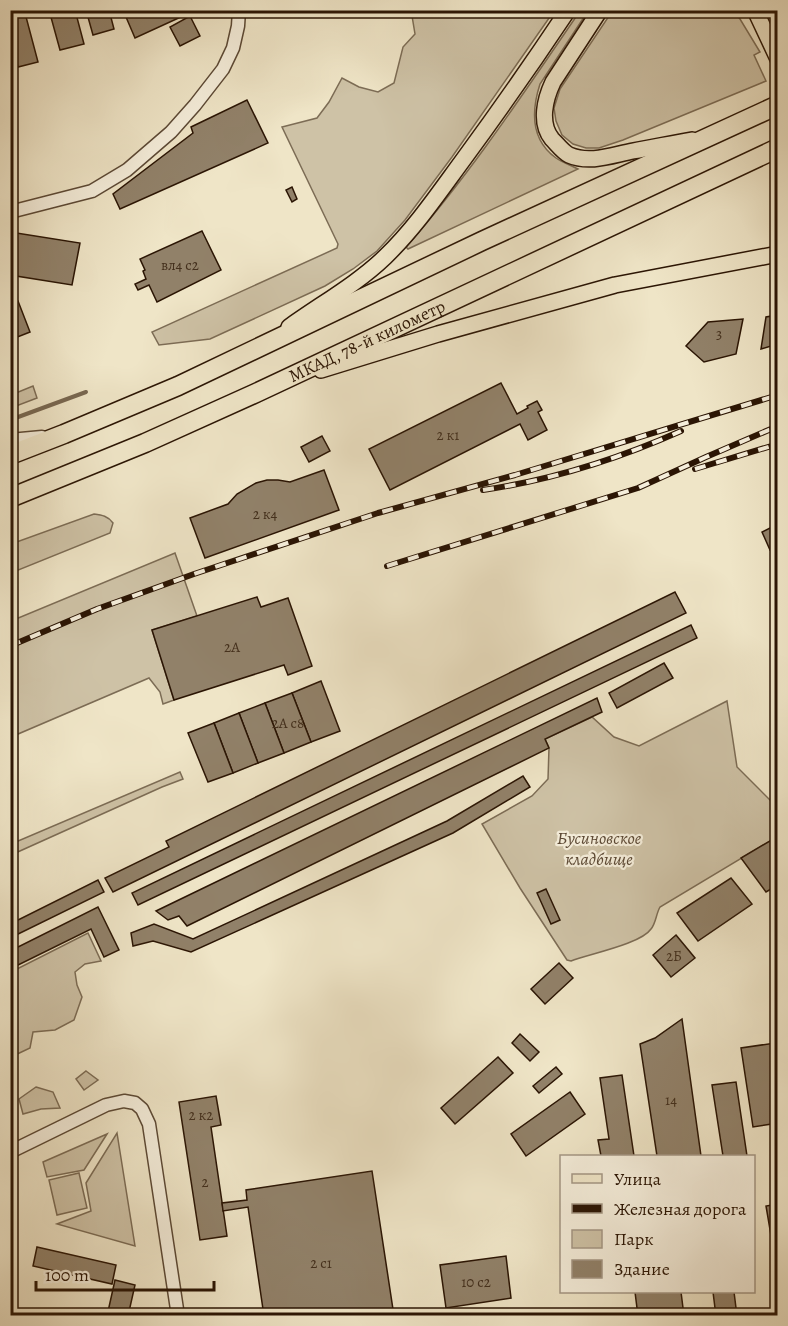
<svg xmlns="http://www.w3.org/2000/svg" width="788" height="1326" font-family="Alegreya,serif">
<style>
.green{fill:#cec2a6;stroke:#7c6c55;stroke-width:1.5}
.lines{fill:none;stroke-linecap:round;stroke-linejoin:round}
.stream{stroke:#786751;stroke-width:4}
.building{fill:#918169;stroke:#2b1504;stroke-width:1.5}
.minor-casing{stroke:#5c4935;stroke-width:15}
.major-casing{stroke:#2b1504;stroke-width:18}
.highway-casing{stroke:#2b1504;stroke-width:21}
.minor{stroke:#f5eedb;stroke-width:12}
.major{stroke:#efe5c7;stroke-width:15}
.highway{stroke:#efe5c7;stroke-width:18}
.rail-casing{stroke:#2b1504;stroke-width:6}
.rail{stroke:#f5eedb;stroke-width:4;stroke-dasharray:11;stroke-linecap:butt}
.labels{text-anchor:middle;stroke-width:4.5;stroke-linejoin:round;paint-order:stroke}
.number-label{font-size:15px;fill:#44301d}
.street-label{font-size:18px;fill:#2b1504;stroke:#f5eedb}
.park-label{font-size:18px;font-style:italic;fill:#5c4935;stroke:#f5eedb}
</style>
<rect width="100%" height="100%" fill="#efe5c7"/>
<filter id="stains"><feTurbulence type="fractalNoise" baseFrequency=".00333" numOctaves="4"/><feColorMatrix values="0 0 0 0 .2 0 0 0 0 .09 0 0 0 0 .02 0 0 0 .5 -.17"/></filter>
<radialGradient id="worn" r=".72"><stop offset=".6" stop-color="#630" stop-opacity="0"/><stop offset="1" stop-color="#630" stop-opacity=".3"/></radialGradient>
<g class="green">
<path d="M613,10L733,11L740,19L760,52L754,55L766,81L623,140L599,148H586L573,144L562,135L556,121L554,108L560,89Z"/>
<path d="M404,11H554L452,157L405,220L377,251L353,269L325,286L210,339L159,345L152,332L337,248L338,244L282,127L317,118L329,102L342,78L359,87L378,92L394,83L403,47L415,34L412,16Z"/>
<path d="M580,11H588L540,84C531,112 531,140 556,158C563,163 571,165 578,169L408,249L406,247C471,173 525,91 580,11Z"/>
<path d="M33,386L37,398L11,408V395Z"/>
<path d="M94,514C102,515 108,516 113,523L110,533L11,573V544Z"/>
<path d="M175,553L197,616L152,630L174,700L163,704L160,692L149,678L11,737V621Z"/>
<path d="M727,701L737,767L777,807V839L775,838L660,907C656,914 656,923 651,929C641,944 589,954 571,961L567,960L520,888L482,824L532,796L548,779L549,748L545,739L592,717L614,737L639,746Z"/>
<path d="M180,772L183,779L162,787L11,855V844Z"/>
<path d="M88,933L101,961L85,964L75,972L77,985L82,997L74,1020L55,1030L33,1032L30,1048L11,1057V972Z"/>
<path d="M86,1071L98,1080L84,1090L76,1079Z"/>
<path d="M36,1087L53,1092L60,1108L41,1109L23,1114L19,1099Z"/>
<path d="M117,1133L135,1246L57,1224L91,1211L86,1183Z"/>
<path d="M107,1134L84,1170L47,1177L43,1162Z"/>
<path d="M79,1173L87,1208L57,1215L49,1180Z"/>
</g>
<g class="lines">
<path class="stream" d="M10,420L86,392"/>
</g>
<g class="building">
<path d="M49,10H75L84,44L60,50Z"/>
<path d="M86,10H109L114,29L93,35Z"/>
<path d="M123,10H196L135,38Z"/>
<path d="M25,13L38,62L18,67L10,40V17Z"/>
<path d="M190,16L200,36L180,46L170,27Z"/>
<path d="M247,100L268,143L120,209L113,194L193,133L191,127Z"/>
<path d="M292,187L297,199L292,202L286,190Z"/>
<path d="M202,231L221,270L157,302L149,285L138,290L135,284L146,279L143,271L145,270L140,259Z"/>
<path d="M10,232L80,243L72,285L10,275Z"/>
<path d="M18,301L30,332L10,340V304Z"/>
<path d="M778,315V344L761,349L766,317Z"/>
<path d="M743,319L736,354L704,362L686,346L708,322Z"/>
<path d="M501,383L517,414L528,408L527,406L537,401L542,410L538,412L547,430L528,440L520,424L390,490L369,449Z"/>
<path d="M322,436L330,451L309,462L301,447Z"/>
<path d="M324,470L339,510L205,558L190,518L228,504L237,494L256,483L267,480H278L290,482Z"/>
<path d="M778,524V546L770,550L762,532Z"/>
<path d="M675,592L686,613L113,892L105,878L169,847L166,841Z"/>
<path d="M257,597L261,607L288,598L312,666L288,675L284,665L174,700L152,630Z"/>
<path d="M691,625L697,638L138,905L132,893Z"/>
<path d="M664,663L673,678L617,708L609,693Z"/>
<path d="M321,681L340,731L311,742L292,693Z"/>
<path d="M292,693L311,742L284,753L265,703Z"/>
<path d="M597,698L602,712L545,739L549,748L187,926L179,916L168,920L156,911Z"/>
<path d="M265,703L284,753L258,763L239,713Z"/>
<path d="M239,713L258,763L233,773L214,723Z"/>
<path d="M214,723L233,773L208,782L188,733Z"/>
<path d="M523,776L530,787L453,833L191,952L153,941L133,946L131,933L154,924L193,939L447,821Z"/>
<path d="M775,838L778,839V885L766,892L741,858Z"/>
<path d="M731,878L752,904L698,941L677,913Z"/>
<path d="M98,880L104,892L10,938V924Z"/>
<path d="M546,889L560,920L551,924L537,893Z"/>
<path d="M98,907L119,950L104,957L91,929L10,969V951Z"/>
<path d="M676,935L695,958L671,977L653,955Z"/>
<path d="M559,963L573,978L545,1004L531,989Z"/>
<path d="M682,1019L701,1156H657L640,1044L655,1038Z"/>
<path d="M520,1034L539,1052L530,1061L512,1043Z"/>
<path d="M775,1043L778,1061V1123L753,1127L741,1048Z"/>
<path d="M498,1057L513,1073L455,1124L441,1108Z"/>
<path d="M556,1067L562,1074L539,1093L533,1086Z"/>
<path d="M622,1075L634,1156H601L598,1140L609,1139L600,1078Z"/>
<path d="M736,1082L747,1156H723L712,1085Z"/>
<path d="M570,1092L585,1114L526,1156L511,1134Z"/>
<path d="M216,1096L221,1125L211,1127L227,1236L200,1240L179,1102Z"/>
<path d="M372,1171L394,1316H264L248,1207L223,1211L222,1203L247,1200L246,1190Z"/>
<path d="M778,1204V1253H774L766,1206Z"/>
<path d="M37,1247L116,1265L112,1284L33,1266Z"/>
<path d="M506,1256L511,1298L446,1308L440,1265Z"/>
<path d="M115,1280L135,1285L128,1316H107Z"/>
<path d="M635,1292H681L684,1316H638Z"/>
<path d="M713,1292H734L737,1316H716Z"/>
</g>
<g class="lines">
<defs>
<g id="minor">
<path d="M10,212L92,191L127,170L171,132L195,105L223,69L233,48L238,26L239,10"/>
<path d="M10,440L42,437"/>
<path d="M10,1152L106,1105L124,1101L135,1103L142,1109L149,1124L178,1316"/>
</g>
<g id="major">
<path d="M600,10L553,82C545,99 539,123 552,139C557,144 563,152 569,155C590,164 612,155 633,151C653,147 672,144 692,140"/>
<path d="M755,10L778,59"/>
<path d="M777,10L778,12"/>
<path d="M289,327C321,304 357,284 385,257C415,228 438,194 463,160C499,111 534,61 568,10"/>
<path d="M321,370L438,334L615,285L778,254"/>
</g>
<g id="highway">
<path d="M10,455L64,434L178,386L482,241L778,105"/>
<path id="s1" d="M10,498L145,443L256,393L778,148"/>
</g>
</defs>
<use href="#minor" class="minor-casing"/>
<use href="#major" class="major-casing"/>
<use href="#highway" class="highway-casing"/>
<use href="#minor" class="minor"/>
<use href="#major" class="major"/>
<use href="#highway" class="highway"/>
<defs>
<g id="rail">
<path d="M695,469L778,444"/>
<path d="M483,490C552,480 618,459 681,431"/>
<path d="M387,566L638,488L706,457L778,426"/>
<path d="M10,646L97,609L194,574L378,513L515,475L778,395"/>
</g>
</defs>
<use href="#rail" class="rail-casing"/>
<use href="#rail" class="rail"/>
</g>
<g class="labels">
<g class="number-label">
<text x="180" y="270">вл4 с2</text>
<text x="719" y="339">3</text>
<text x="448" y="440">2 к1</text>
<text x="265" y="519">2 к4</text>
<text x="232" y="652">2А</text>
<text x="288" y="728">2А с8</text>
<text x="674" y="961">2Б</text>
<text x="671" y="1105">14</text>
<text x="201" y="1120">2 к2</text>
<text x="205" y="1187">2</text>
<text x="321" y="1268">2 с1</text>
<text x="476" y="1287">10 с2</text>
</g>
<g class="street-label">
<text dy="6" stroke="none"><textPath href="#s1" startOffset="390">МКАД, 78-й километр</textPath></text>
</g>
<g class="park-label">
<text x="599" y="844">Бусиновское<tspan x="599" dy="21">кладбище</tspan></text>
</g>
</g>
<rect width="788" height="1326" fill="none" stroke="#efe5c7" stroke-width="36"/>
<rect x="12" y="12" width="764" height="1302" fill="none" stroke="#2b1504" stroke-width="3"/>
<rect x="18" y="18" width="752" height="1290" fill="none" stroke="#2b1504" stroke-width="1.5"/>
<rect x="560" y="1155" width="195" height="138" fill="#f5eedb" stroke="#a49785" stroke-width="1.5"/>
<rect x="572" y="1174" width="30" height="9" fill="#efe5c7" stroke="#a49785" stroke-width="1.5"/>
<text x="614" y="1185" font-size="18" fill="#2b1504">Улица</text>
<rect x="572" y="1204" width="30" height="9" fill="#2b1504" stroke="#a49785" stroke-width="1.5"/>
<text x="614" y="1215" font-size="18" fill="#2b1504">Железная дорога</text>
<rect x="572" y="1230" width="30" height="18" fill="#cec2a6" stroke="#a49785" stroke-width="1.5"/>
<text x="614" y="1245" font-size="18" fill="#2b1504">Парк</text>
<rect x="572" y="1260" width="30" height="18" fill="#918169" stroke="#a49785" stroke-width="1.5"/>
<text x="614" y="1275" font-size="18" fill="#2b1504">Здание</text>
<path d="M36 1281v9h178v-9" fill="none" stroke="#2b1504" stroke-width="3"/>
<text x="45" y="1281" font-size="18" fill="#2b1504" stroke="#f5eedb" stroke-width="4.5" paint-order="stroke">100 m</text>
<rect width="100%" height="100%" filter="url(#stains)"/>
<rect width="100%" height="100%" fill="url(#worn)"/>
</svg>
